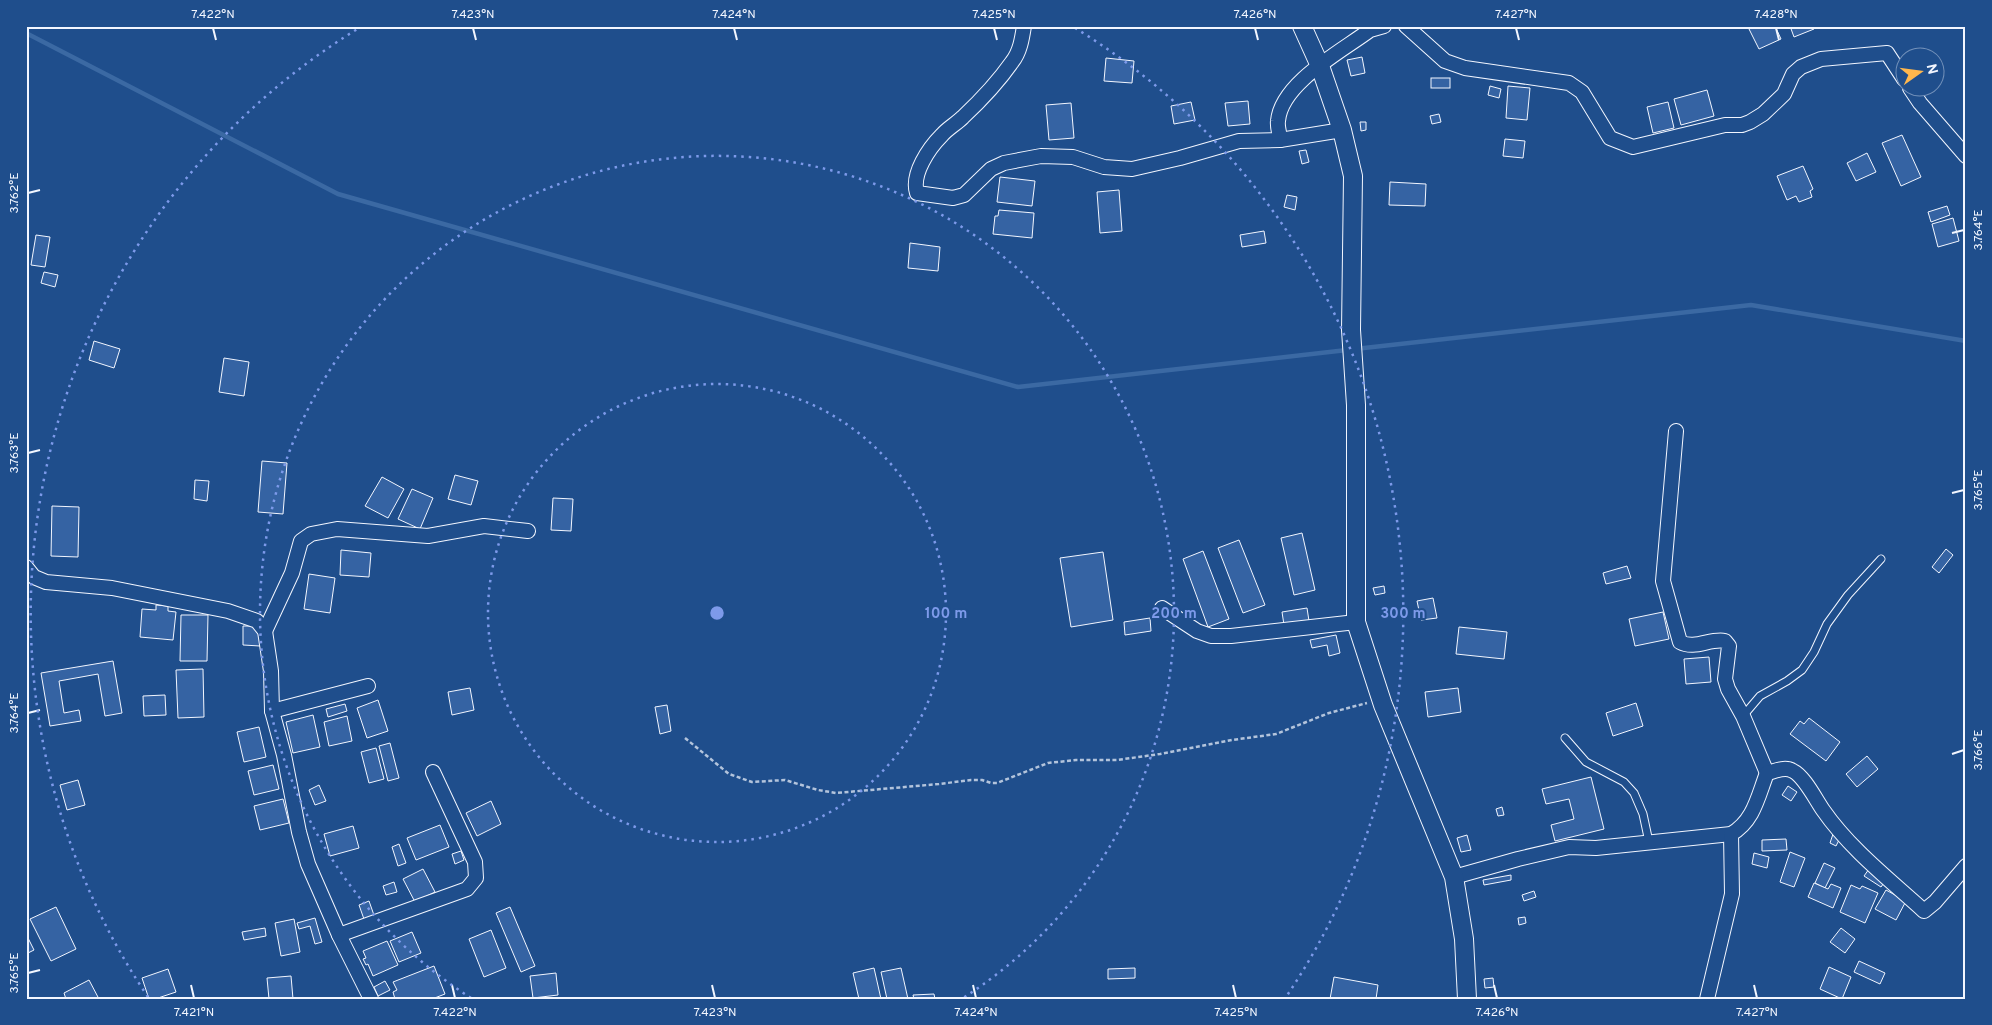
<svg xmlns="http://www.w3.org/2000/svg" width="1992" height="1025" font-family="Overpass,sans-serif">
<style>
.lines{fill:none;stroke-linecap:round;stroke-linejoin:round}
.stream{stroke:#3b69a3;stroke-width:4.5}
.building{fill:#3563a3;stroke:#f2f6ff}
.service-casing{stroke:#f2f6ff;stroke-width:9}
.minor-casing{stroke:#f2f6ff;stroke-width:16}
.tertiary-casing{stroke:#f2f6ff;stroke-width:20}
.path{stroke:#b3c4dc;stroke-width:2.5;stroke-dasharray:4 2.5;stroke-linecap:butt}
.service{stroke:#1f4e8c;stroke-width:7}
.minor{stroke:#1f4e8c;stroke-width:14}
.tertiary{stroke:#1f4e8c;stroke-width:18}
.ticks{fill:none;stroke:#f2f6ff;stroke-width:2}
.ring{fill:none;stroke:#7d9aea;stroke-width:2.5;stroke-dasharray:2.5 5}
.centre{fill:#7d9aea;stroke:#1f4e8c;stroke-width:2.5}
.ring-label{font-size:15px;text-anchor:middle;font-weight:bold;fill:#7d9aea;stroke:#1f4e8c;stroke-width:4;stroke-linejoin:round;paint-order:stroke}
.neatline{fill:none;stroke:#f2f6ff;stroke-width:2}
.ticks-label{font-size:12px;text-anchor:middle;fill:#f2f6ff}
</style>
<rect width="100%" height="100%" fill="#1f4e8c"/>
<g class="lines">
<g class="stream">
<path d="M26,33L338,194L1018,387L1347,350"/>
<path d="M1355,349L1751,305L1966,341"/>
</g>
</g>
<g class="building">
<path d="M1754,26H1775L1781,39L1759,49L1749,29Z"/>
<path d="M1790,26H1813L1814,29L1794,37Z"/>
<path d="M1362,57L1365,73L1351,76L1347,60Z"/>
<path d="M1106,58L1134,61L1132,83L1104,81Z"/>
<rect x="1431" y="78" width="19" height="10"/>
<path d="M1490,86L1501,89L1499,98L1488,95Z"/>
<path d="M1508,86L1530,88L1527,120L1506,118Z"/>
<path d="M1707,90L1714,116L1681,125L1674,99Z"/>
<path d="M1248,101L1250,124L1228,126L1225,103Z"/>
<path d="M1191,102L1195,120L1174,124L1171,106Z"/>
<path d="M1668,102L1674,128L1653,133L1647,107Z"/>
<path d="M1071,103L1074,138L1049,140L1046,105Z"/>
<path d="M1439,114L1441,122L1432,124L1430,116Z"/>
<path d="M1360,122H1366V130L1361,131Z"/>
<path d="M1902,135L1921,177L1901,186L1882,143Z"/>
<path d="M1505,139L1525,141L1523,158L1503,156Z"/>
<path d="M1306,150L1309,162L1302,164L1299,151Z"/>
<path d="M1867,153L1876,172L1856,181L1847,163Z"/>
<path d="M1803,166L1813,189L1810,191L1812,197L1799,202L1796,196L1787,200L1777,176Z"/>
<path d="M1000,177L1035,181L1032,206L997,202Z"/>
<path d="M1390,182L1426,184L1425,206L1389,205Z"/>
<path d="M1119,190L1122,231L1100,233L1097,192Z"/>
<path d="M1287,195L1297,197L1295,210L1284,207Z"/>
<path d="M1947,206L1950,215L1931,222L1928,212Z"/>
<path d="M999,210L1034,213L1032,238L993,234L995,216H998Z"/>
<path d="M1953,218L1959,241L1938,247L1932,224Z"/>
<path d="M1264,231L1266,243L1242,247L1240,235Z"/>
<path d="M36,235L50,237L45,267L31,265Z"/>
<path d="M910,243L940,247L938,271L908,268Z"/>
<path d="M44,272L58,275L55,287L41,283Z"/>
<path d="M94,341L120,349L114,368L89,360Z"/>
<path d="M224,358L249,362L244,396L219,392Z"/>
<path d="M262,461L287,463L283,514L258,512Z"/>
<path d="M455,475L478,481L471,505L448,499Z"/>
<path d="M382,477L404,489L388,518L365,506Z"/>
<path d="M195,480L209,481L207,501L194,499Z"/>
<path d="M412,489L433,498L420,529L398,519Z"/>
<path d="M553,498L573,499L571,531L551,530Z"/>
<path d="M52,506L79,507L78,557L51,556Z"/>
<path d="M1302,533L1315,590L1294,595L1281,538Z"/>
<path d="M1239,540L1265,605L1243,613L1218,548Z"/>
<path d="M1946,549L1953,555L1939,573L1932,567Z"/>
<path d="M341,550L371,553L369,577L340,575Z"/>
<path d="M1203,551L1229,619L1208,627L1183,559Z"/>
<path d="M1103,552L1113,620L1071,627L1060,558Z"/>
<path d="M1627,566L1631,578L1606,584L1603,573Z"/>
<path d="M309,574L335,578L330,613L304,609Z"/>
<path d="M1384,586L1385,593L1375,595L1373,588Z"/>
<path d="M1433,598L1437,618L1421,620L1417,601Z"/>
<path d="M156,605L168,606V611L176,612L173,640L140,637L142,609L156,610Z"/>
<path d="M1307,608L1309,621L1284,625L1282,612Z"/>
<path d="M1663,612L1669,639L1635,646L1629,619Z"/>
<path d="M181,615H208L207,661H180Z"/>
<path d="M1150,618L1151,631L1125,635L1124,622Z"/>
<path d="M243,626H260V646L243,645Z"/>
<path d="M1459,627L1507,632L1504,659L1456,654Z"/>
<path d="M1336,635L1340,653L1329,656L1327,645L1312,648L1310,640Z"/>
<path d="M1709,657L1711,682L1686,684L1684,659Z"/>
<path d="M113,661L122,713L105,716L98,674L59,681L64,713L79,710L81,721L50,726L41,673Z"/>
<path d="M203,669L204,717L178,718L176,670Z"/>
<path d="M470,688L474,710L452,715L448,692Z"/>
<path d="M1458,688L1461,712L1428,717L1425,692Z"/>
<path d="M165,695L166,715L144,716L143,696Z"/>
<path d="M378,700L388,731L367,738L357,708Z"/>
<path d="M1636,703L1643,726L1613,736L1606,713Z"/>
<path d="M345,704L347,711L328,717L326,709Z"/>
<path d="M667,705L671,731L660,734L655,707Z"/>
<path d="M313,715L320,747L293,753L286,722Z"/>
<path d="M347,716L352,741L329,746L324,722Z"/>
<path d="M1809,718L1840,742L1826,761L1790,734L1800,721L1804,724Z"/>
<path d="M259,727L266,757L244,762L237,732Z"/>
<path d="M390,743L399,778L388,781L379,746Z"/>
<path d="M376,748L384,779L369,783L361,752Z"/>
<path d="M1867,756L1878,769L1857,787L1846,774Z"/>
<path d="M273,765L279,789L254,795L248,771Z"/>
<path d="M1591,777L1604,829L1555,841L1551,825L1574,819L1569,799L1546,804L1542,789Z"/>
<path d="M78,780L85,805L67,810L60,785Z"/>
<path d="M319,785L326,801L315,805L309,790Z"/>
<path d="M1788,786L1797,792L1791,801L1782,795Z"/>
<path d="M283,799L289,823L260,830L254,806Z"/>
<path d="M491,801L501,824L477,836L466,813Z"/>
<path d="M1502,807L1504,815L1498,816L1496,809Z"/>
<path d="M440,825L449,847L416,860L407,838Z"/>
<path d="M353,826L359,848L330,856L324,834Z"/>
<path d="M1833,834L1840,838L1836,846L1830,843Z"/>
<path d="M1467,835L1471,850L1461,852L1457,838Z"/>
<path d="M1786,839L1787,850L1762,851V840Z"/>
<path d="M399,844L406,863L398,866L392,847Z"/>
<path d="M461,851L464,860L455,864L452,854Z"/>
<path d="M1790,852L1805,858L1794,887L1780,882Z"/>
<path d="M1754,853L1769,857L1767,868L1752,864Z"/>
<path d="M1824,863L1835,868L1825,888L1815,883Z"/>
<path d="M423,869L435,892L415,902L403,879Z"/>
<path d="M1869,869L1886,880L1881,887L1864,876Z"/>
<path d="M1511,875V880L1484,885L1483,880Z"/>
<path d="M394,882L397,892L386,895L383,886Z"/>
<path d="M1814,883L1828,889L1831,884L1841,888L1833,908L1808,897Z"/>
<path d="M1851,885L1860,889L1862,886L1878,893L1865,923L1840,912Z"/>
<path d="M1886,890L1906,901L1896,920L1875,909Z"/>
<path d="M1534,891L1536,897L1524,901L1522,895Z"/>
<path d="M369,901L375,918L365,922L359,905Z"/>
<path d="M56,907L76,949L51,961L30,919Z"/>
<path d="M510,907L535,966L521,972L496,913Z"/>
<path d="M1525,917L1526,923L1519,925L1518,918Z"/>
<path d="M315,918L322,942L315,944L310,926L299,929L297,923Z"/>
<path d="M294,919L300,952L281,956L275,923Z"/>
<path d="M265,928L266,936L244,940L242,932Z"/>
<path d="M1841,928L1855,939L1845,953L1830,942Z"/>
<path d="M491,930L506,968L484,977L469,939Z"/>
<path d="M412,932L421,953L399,962L390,941Z"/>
<path d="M26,934L34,950L26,954Z"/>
<path d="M387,941L398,965L373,976L368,964L366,965L363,959L366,958L363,951Z"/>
<path d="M1859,961L1885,973L1880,984L1854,972Z"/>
<path d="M434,966L445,994L432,999H395L393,992L397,990L393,982Z"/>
<path d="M1829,967L1851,977L1842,999L1820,989Z"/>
<path d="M874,968L881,999H859L853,973Z"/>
<path d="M901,968L908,999H887L881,972Z"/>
<path d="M1135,968V978L1108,979V969Z"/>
<path d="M168,969L176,992L155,999H149L142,978Z"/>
<path d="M556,973L558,995L533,998L530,976Z"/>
<path d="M291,976L293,999H269L267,978Z"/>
<path d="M1334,977L1378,985L1376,999H1330Z"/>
<path d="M1493,978L1494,987L1485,988L1484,979Z"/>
<path d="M89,980L99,999H66L64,993Z"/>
<path d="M385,981L390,990L378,996L374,987Z"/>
<path d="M934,994L935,999H914L913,995Z"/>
</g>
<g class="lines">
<defs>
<g id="service">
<path d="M1743,716L1760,696L1787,681L1802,670L1814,652L1827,624L1848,595L1881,559"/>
<path d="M1565,738L1586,762L1624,782L1634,793L1643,814L1649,842"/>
</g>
<g id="minor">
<path d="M1024,26C1022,39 1020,52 1012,62C998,82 980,101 963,117C956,124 948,128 942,135C929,148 911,174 917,193L953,198L964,195L991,169L1004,163L1041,156L1073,157L1104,167L1132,169L1180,158L1239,141L1280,140L1342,130"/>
<path d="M1406,26L1445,61L1465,68L1569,83L1582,92L1610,138L1633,147L1725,125H1742L1750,122L1763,114L1784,94L1793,74L1801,67L1821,59L1887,53L1904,79"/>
<path d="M1910,88L1920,103L1966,156"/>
<path d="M1280,140C1280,134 1277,127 1278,121C1281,83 1342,51 1370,30L1384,26"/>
<path d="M1676,431L1663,581L1680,642C1695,650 1710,638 1725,641L1729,646L1725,679L1728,689L1743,716L1767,773"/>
<path d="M26,567L34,577L46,582L112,588L228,611L257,621L265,631L271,671L272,711L284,755L299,832L308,864L339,935L371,999"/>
<path d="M1162,608L1197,631L1211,636H1231L1356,622"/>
<path d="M265,631L292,573L301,541L311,534L337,529L428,536L484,526L528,531"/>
<path d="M272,711L368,686"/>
<path d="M1454,877L1518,859L1569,847L1596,848L1731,834C1754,821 1758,796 1767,773C1776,771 1785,766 1793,771C1804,776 1816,800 1823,810C1850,849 1890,880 1924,911L1935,902L1966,866"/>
<path d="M339,935L467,889L476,878L475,862L433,772"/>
<path d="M1707,999L1732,894L1731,834"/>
</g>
<path id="tertiary" d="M1302,26L1320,66L1342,130L1353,176L1351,330L1356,405V622L1383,705L1454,877L1464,939L1467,999"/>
</defs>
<use href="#service" class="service-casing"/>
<use href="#minor" class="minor-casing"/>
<use href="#tertiary" class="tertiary-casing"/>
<path class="path" d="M685,738L729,774L752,782L785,780L818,790L836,793L939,784L971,780H982L991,783H997L1048,763L1076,760H1117L1160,754L1232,740L1276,734L1329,713L1367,703"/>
<use href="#service" class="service"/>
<use href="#minor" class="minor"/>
<use href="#tertiary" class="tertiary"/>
</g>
<path class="ticks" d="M213,28L216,40M473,28L476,40M734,28L737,40M994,28L997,40M1255,28L1258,40M1516,28L1519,40M1776,28L1779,40M28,193L40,190M1952,233L1964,230M28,453L40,450M1952,493L1964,490M28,713L40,710M1952,754L1964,750M28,973L40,970M191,985L194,998M452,985L455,998M712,985L715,998M973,985L976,998M1233,985L1236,998M1494,985L1497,998M1754,985L1757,998"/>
<g class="ring">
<circle cx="717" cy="613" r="229"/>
<path d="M471 998A457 457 0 1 1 963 998"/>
<path d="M148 997A686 686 0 0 1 359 28M1075 28A686 686 0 0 1 1286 997"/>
</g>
<circle cx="717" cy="613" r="8" class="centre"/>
<g class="ring-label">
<text x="946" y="618">100 m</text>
<text x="1174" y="618">200 m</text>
<text x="1403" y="618">300 m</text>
</g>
<rect width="1992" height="1025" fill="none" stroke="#1f4e8c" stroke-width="55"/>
<g transform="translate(1920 72) rotate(76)"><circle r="24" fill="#1f4e8c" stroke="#7391ba"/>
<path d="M0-4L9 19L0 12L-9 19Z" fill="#ffb74d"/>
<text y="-8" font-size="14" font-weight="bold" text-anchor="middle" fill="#f2f6ff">N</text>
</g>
<rect x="28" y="28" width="1936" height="970" class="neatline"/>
<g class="ticks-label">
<text x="213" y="18">7.422°N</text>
<text x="473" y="18">7.423°N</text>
<text x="734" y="18">7.424°N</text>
<text x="994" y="18">7.425°N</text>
<text x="1255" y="18">7.426°N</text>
<text x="1516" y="18">7.427°N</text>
<text x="1776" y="18">7.428°N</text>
<text transform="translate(14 193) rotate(-90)" y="4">3.762°E</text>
<text transform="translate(1978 230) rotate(-90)" y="4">3.764°E</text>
<text transform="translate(14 453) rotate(-90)" y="4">3.763°E</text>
<text transform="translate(1978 490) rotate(-90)" y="4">3.765°E</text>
<text transform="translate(14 713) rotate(-90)" y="4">3.764°E</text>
<text transform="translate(1978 750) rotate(-90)" y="4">3.766°E</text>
<text transform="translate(14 973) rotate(-90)" y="4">3.765°E</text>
<text x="194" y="1016">7.421°N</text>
<text x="455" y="1016">7.422°N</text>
<text x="715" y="1016">7.423°N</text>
<text x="976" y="1016">7.424°N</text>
<text x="1236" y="1016">7.425°N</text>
<text x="1497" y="1016">7.426°N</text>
<text x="1757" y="1016">7.427°N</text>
</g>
</svg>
